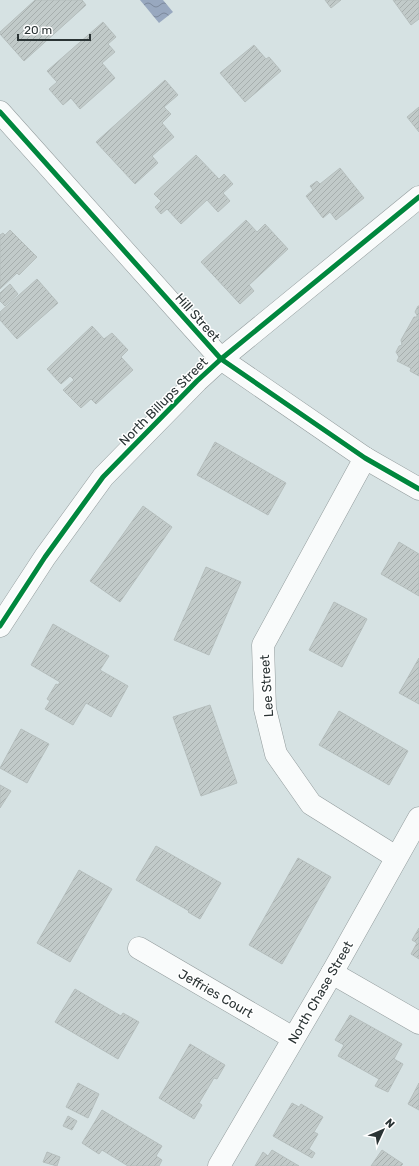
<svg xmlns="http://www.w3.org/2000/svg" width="419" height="1166" font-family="Rubik,sans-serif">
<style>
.water{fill:url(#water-waves)}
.building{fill:url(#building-hatch);stroke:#b5bebd}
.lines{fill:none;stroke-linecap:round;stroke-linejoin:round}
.minor-casing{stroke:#939c9d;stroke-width:23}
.minor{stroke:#f9fbfb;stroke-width:22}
.cycleway-casing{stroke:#fff;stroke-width:8}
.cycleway{stroke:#00873e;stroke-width:5}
.labels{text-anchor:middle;stroke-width:3;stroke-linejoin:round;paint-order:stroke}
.street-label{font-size:13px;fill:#2a3334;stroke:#fff}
</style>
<defs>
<pattern id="water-waves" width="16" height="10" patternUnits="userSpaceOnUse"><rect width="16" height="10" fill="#98a8bf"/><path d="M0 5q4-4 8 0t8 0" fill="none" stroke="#7c899c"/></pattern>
<pattern id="building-hatch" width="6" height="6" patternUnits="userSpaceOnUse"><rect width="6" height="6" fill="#c1cac9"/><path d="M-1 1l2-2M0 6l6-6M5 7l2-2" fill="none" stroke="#a6aead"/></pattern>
</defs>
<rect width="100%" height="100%" fill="#d6e2e3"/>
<path class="water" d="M140,0H163L173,12L159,23Z"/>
<g class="building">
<path d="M35,0H82L86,5L24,61L0,34V32Z"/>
<path d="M325,0H341L331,8Z"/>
<path d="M393,0H419V19L411,25Z"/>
<path d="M103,22L116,37L108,44L115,52L102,63L115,78L80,109L71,98L63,105L49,89L57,82L47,71Z"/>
<path d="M254,45L266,59L269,57L281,71L245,102L220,73Z"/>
<path d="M165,80L178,95L164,107L171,114L162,123L174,137L152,156L158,163L135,184L96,142Z"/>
<path d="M419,107V132L407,117Z"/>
<path d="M196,155L219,179L224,174L233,184L223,193L230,201L218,212L207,200L181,224L167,209L161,214L155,207L161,201L154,194Z"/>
<path d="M340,168L364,198L336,220L330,212L323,218L306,196L313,190L310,186L317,181L320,184Z"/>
<path d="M246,220L257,232L265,224L288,249L249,285L254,291L240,304L201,262Z"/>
<path d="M10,230L37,257L19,275L17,273L0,289V235L3,233L5,235Z"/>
<path d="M37,279L58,303L17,339L0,320V312Z"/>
<path d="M10,284L18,294L5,306L0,301V293Z"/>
<path d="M418,306H419V376L410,371L411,368L397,361L399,357L396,352L399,346L402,345L401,340L414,317H417V315L415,312Z"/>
<path d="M92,326L104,339L112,333L128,350L121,357L133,370L96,404L91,399L81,408L63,390L74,380L70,376L61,384L47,369Z"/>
<path d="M215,442L286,483L268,515L197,475Z"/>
<path d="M143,506L172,527L120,602L90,581Z"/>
<path d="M399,542L419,554V596L381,574Z"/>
<path d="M206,567L241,582L209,655L174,640Z"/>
<path d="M334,602L367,619L342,667L309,650Z"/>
<path d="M53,624L109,656L100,670L128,686L111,717L86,703L73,725L45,709L50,701L47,699L56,684L58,685L60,682L31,665Z"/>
<path d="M419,658V704L399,693Z"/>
<path d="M210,705L237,783L201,796L173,717Z"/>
<path d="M339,711L408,751L389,785L319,745Z"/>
<path d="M21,729L49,744L27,783L0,768Z"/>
<path d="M0,785L11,791L0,808Z"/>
<path d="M156,846L221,883L200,919L188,912L189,911L136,880Z"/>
<path d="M298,858L331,877L282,964L249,945Z"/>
<path d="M79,870L112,889L70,962L37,943Z"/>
<path d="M419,928V959L411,954L417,943L412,940Z"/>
<path d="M75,989L121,1016L123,1013L139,1022L118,1059L55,1022Z"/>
<path d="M350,1015L402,1044L394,1059L403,1064L388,1092L375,1086L379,1079L338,1056L344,1045L335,1040Z"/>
<path d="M190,1044L225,1065L217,1079L214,1078L199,1103L202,1105L194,1119L159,1098Z"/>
<path d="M78,1083L99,1094L88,1118L66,1107Z"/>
<path d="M419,1083V1110L408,1104Z"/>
<path d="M292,1103L299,1107L301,1104L323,1117L314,1132L318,1134L309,1149L315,1153L312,1158L273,1136Z"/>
<path d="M102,1110L162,1146L156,1156L162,1160L159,1166H128L102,1150L99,1154L82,1143Z"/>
<path d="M68,1116L77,1121L72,1130L63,1126Z"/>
<path d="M272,1150L299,1166H255L263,1152L268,1156Z"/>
<path d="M382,1150L403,1164L401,1166H371Z"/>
<path d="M47,1152L60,1157L57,1166L43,1162Z"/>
</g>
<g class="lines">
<defs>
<g id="minor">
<path d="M0,112L221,359L365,458L419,489"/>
<path d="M365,458L263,645L265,709L276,754L311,804L396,857"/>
<path d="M0,626L45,557L103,477L197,381L221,359L419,197"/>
<path d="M139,948L293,1038"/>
<path d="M332,973L419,1023"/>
<path d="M219,1166L332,973L419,818"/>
</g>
</defs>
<use href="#minor" class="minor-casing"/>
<use href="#minor" class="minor"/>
<defs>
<g id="cycleway">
<path d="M0,112L221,359L365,458L419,489"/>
<path d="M0,626L45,557L103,477L197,381L221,359L419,197"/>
</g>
</defs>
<use href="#cycleway" class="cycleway-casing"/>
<use href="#cycleway" class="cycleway"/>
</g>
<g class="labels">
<g class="street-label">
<text transform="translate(198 317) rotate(48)" y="5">Hill Street</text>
<text transform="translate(163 401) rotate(-45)" y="5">North Billups Street</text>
<text transform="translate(266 686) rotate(-94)" y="5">Lee Street</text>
<text transform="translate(320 992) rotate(-60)" y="5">North Chase Street</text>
<text transform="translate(216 993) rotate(30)" y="5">Jeffries Court</text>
</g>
</g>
<g transform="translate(383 1130) rotate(46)" stroke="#ffffff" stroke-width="3" paint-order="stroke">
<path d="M0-3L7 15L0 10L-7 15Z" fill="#2a3334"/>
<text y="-6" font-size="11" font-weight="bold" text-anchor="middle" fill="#2a3334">N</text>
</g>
<path d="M18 34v6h72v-6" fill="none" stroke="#2a3334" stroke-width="2"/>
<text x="24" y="34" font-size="12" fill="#2a3334" stroke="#ffffff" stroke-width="3" paint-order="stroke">20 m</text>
</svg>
